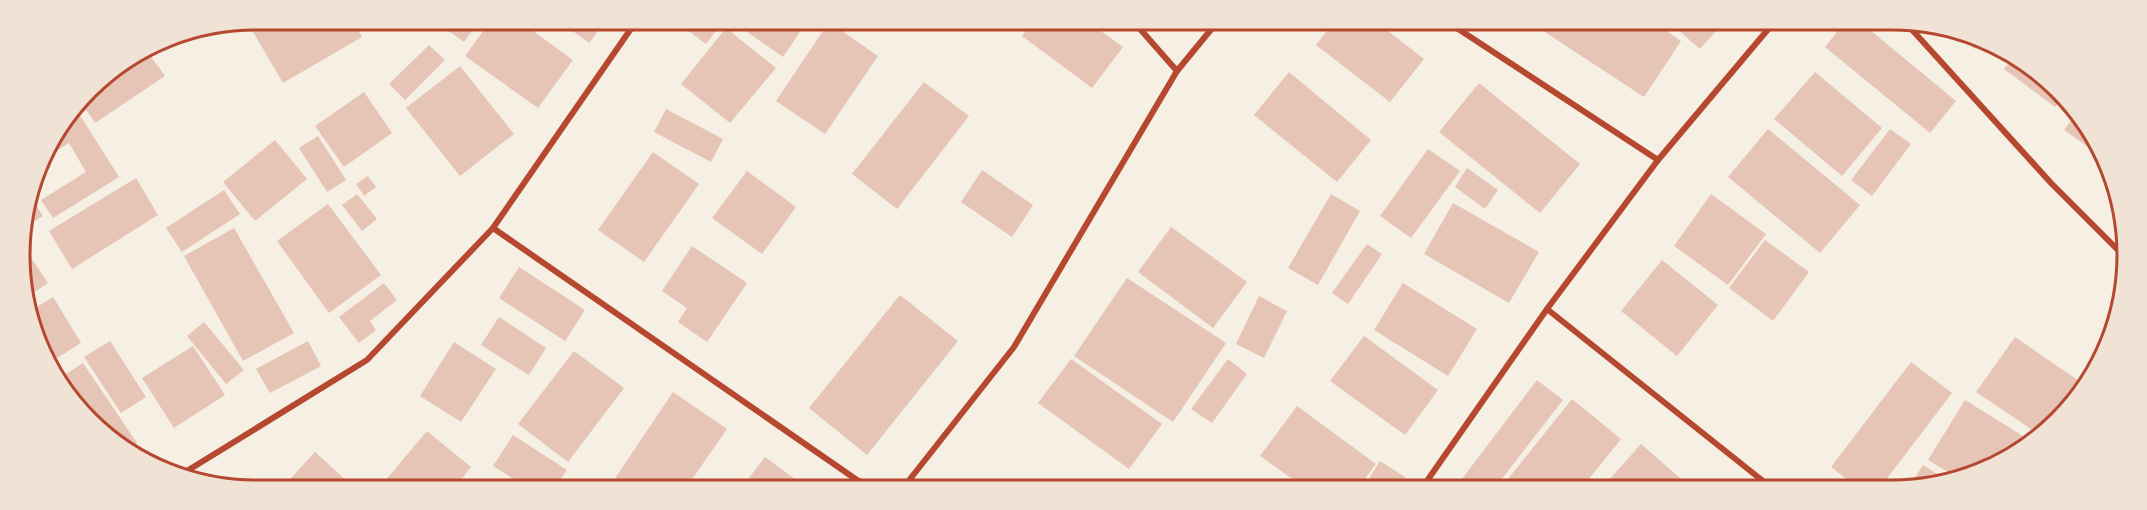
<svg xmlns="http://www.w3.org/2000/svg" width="2147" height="510" font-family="'Archivo Narrow',sans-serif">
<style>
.building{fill:#e6c5b7}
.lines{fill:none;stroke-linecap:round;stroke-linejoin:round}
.minor{stroke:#b5482f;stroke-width:6}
.rim{fill:none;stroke:#b5482f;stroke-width:3}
</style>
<rect width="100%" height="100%" fill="#f6efe4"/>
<g class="building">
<path d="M260,20H352L362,37L283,83L249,25Z"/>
<path d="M448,20H480L464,42L443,27Z"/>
<path d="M491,20H518L573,60L538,108L465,56Z"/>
<path d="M558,20H606L589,43Z"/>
<path d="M686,20H724L706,44L682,26Z"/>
<path d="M730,20H808L783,57Z"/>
<path d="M1034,20L1087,21L1123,47L1092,88L1022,36Z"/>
<path d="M1335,21H1375L1424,59L1390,102L1316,45Z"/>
<path d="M1532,21H1652L1681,41L1644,97L1531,23Z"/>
<path d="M1668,21H1725L1700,49Z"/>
<path d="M1846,21H1859L1956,101L1930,133L1825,47Z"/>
<path d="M829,22L878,56L825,134L776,101Z"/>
<path d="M726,28L776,68L730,123L681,84Z"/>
<path d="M1952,31L1979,41H1981L1975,49Z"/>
<path d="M429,45L445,60L405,100L389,84Z"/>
<path d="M150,47L152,48L147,51L165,76L95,123L81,102L99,78Z"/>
<path d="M2015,55L2063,98L2055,107L2004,69Z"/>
<path d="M460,66L514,134L460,176L406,108Z"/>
<path d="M1289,72L1371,140L1337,182L1254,115Z"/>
<path d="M1815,72L1882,128L1842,176L1774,119Z"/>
<path d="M924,82L969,116L897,209L852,174Z"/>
<path d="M1479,83L1580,164L1540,213L1439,132Z"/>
<path d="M364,92L392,133L344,167L315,126Z"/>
<path d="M76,109L119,177L53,218L41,200L86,172L69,143L42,160L44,151Z"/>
<path d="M666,109L723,139L711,162L654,132Z"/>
<path d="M2078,111L2079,112L2101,156L2064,130Z"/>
<path d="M1768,129L1860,205L1820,253L1728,177Z"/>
<path d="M1890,129L1911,144L1872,196L1851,180Z"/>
<path d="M318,136L346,180L327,192L299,148Z"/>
<path d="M275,140L307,179L255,221L223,182Z"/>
<path d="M1428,149L1460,171L1411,238L1380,216Z"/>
<path d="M653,152L699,184L644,262L598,230Z"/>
<path d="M1467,168L1498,190L1485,209L1455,187Z"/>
<path d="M982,170L1033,205L1012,237L961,202Z"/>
<path d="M747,171L796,207L762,254L712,218Z"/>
<path d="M368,176L376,187L364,196L356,184Z"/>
<path d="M136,178L158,215L72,269L49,231Z"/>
<path d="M224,190L240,214L182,252L166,228Z"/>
<path d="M357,194L377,219L362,231L342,205Z"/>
<path d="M1331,194L1360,211L1318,285L1288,268Z"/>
<path d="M1711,194L1766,234L1728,285L1674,246Z"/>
<path d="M31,198L43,216L23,228Z"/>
<path d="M1453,203L1539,252L1509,303L1424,254Z"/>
<path d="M328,204L381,275L329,313L277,241Z"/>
<path d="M1171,227L1247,282L1213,328L1138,272Z"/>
<path d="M234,228L294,333L243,361L184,256Z"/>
<path d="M1765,240L1809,272L1773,321L1729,288Z"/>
<path d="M22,244L48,283L27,297L21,245Z"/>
<path d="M1367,244L1382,254L1348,304L1332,293Z"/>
<path d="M692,246L747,283L707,342L678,322L687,308L662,291Z"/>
<path d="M1662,260L1718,305L1677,356L1621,311Z"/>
<path d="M519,267L585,310L565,341L499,298Z"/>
<path d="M1127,278L1226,343L1173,422L1074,356Z"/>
<path d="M384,283L397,300L370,321L376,330L359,343L339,317Z"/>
<path d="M1403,283L1477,329L1448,376L1374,330Z"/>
<path d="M900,295L958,341L867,455L809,408Z"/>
<path d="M1259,296L1287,311L1264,358L1236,344Z"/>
<path d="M53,297L81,343L49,363L32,330L29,312Z"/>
<path d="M499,317L546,348L529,375L481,345Z"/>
<path d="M204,322L244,370L226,384L187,336Z"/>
<path d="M1364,336L1438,390L1405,435L1330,381Z"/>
<path d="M2015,337L2082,383L2052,426L2040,435L1976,392Z"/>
<path d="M110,341L146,397L121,413L84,357Z"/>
<path d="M308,341L321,366L270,393L256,369Z"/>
<path d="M454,342L496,369L461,422L420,396Z"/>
<path d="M193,346L225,395L174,428L142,378Z"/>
<path d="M574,351L624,388L568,462L518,424Z"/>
<path d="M1071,359L1162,424L1129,469L1038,403Z"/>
<path d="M1228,359L1247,374L1212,423L1191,409Z"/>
<path d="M1911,362L1952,393L1879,489H1859L1831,467Z"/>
<path d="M83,363L137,443L127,450L68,399L58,379Z"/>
<path d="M1537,380L1563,400L1494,489L1455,488Z"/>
<path d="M673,392L727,429L686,488H627L614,480Z"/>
<path d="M1572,399L1621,439L1581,489H1500Z"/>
<path d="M1965,400L2031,441L1996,466L1958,478L1928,460Z"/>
<path d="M1297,406L1376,464L1358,488H1305L1260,456Z"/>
<path d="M427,431L471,467L454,488H379Z"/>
<path d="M513,435L567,470L555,488H528L493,466Z"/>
<path d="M1641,444L1689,486L1687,489H1601Z"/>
<path d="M315,452L348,482L342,488H282Z"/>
<path d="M765,457L807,488H741Z"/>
<path d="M1380,461L1405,477L1397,488H1374L1366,483Z"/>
<path d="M1923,465L1948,481L1922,489H1908Z"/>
</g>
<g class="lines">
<g class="minor">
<path d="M1133,21L1177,71"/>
<path d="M1446,21L1658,160"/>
<path d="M1905,22L2051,183L2123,255"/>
<path d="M493,228L857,480L875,488"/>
<path d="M1547,309L1773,489"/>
<path d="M182,474L367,360L493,228L637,20"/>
<path d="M903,488L1014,347L1177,71L1218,21"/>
<path d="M1422,488L1547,309L1658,160L1775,21"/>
</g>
</g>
<path d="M0 0H2147V510H0ZM255 30H1892A225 225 0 0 1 2117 255V255A225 225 0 0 1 1892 480H255A225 225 0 0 1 30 255V255A225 225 0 0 1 255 30Z" fill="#f1e2d6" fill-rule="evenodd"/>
<path class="rim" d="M255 30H1892A225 225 0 0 1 2117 255V255A225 225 0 0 1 1892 480H255A225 225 0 0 1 30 255V255A225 225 0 0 1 255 30Z"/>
</svg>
